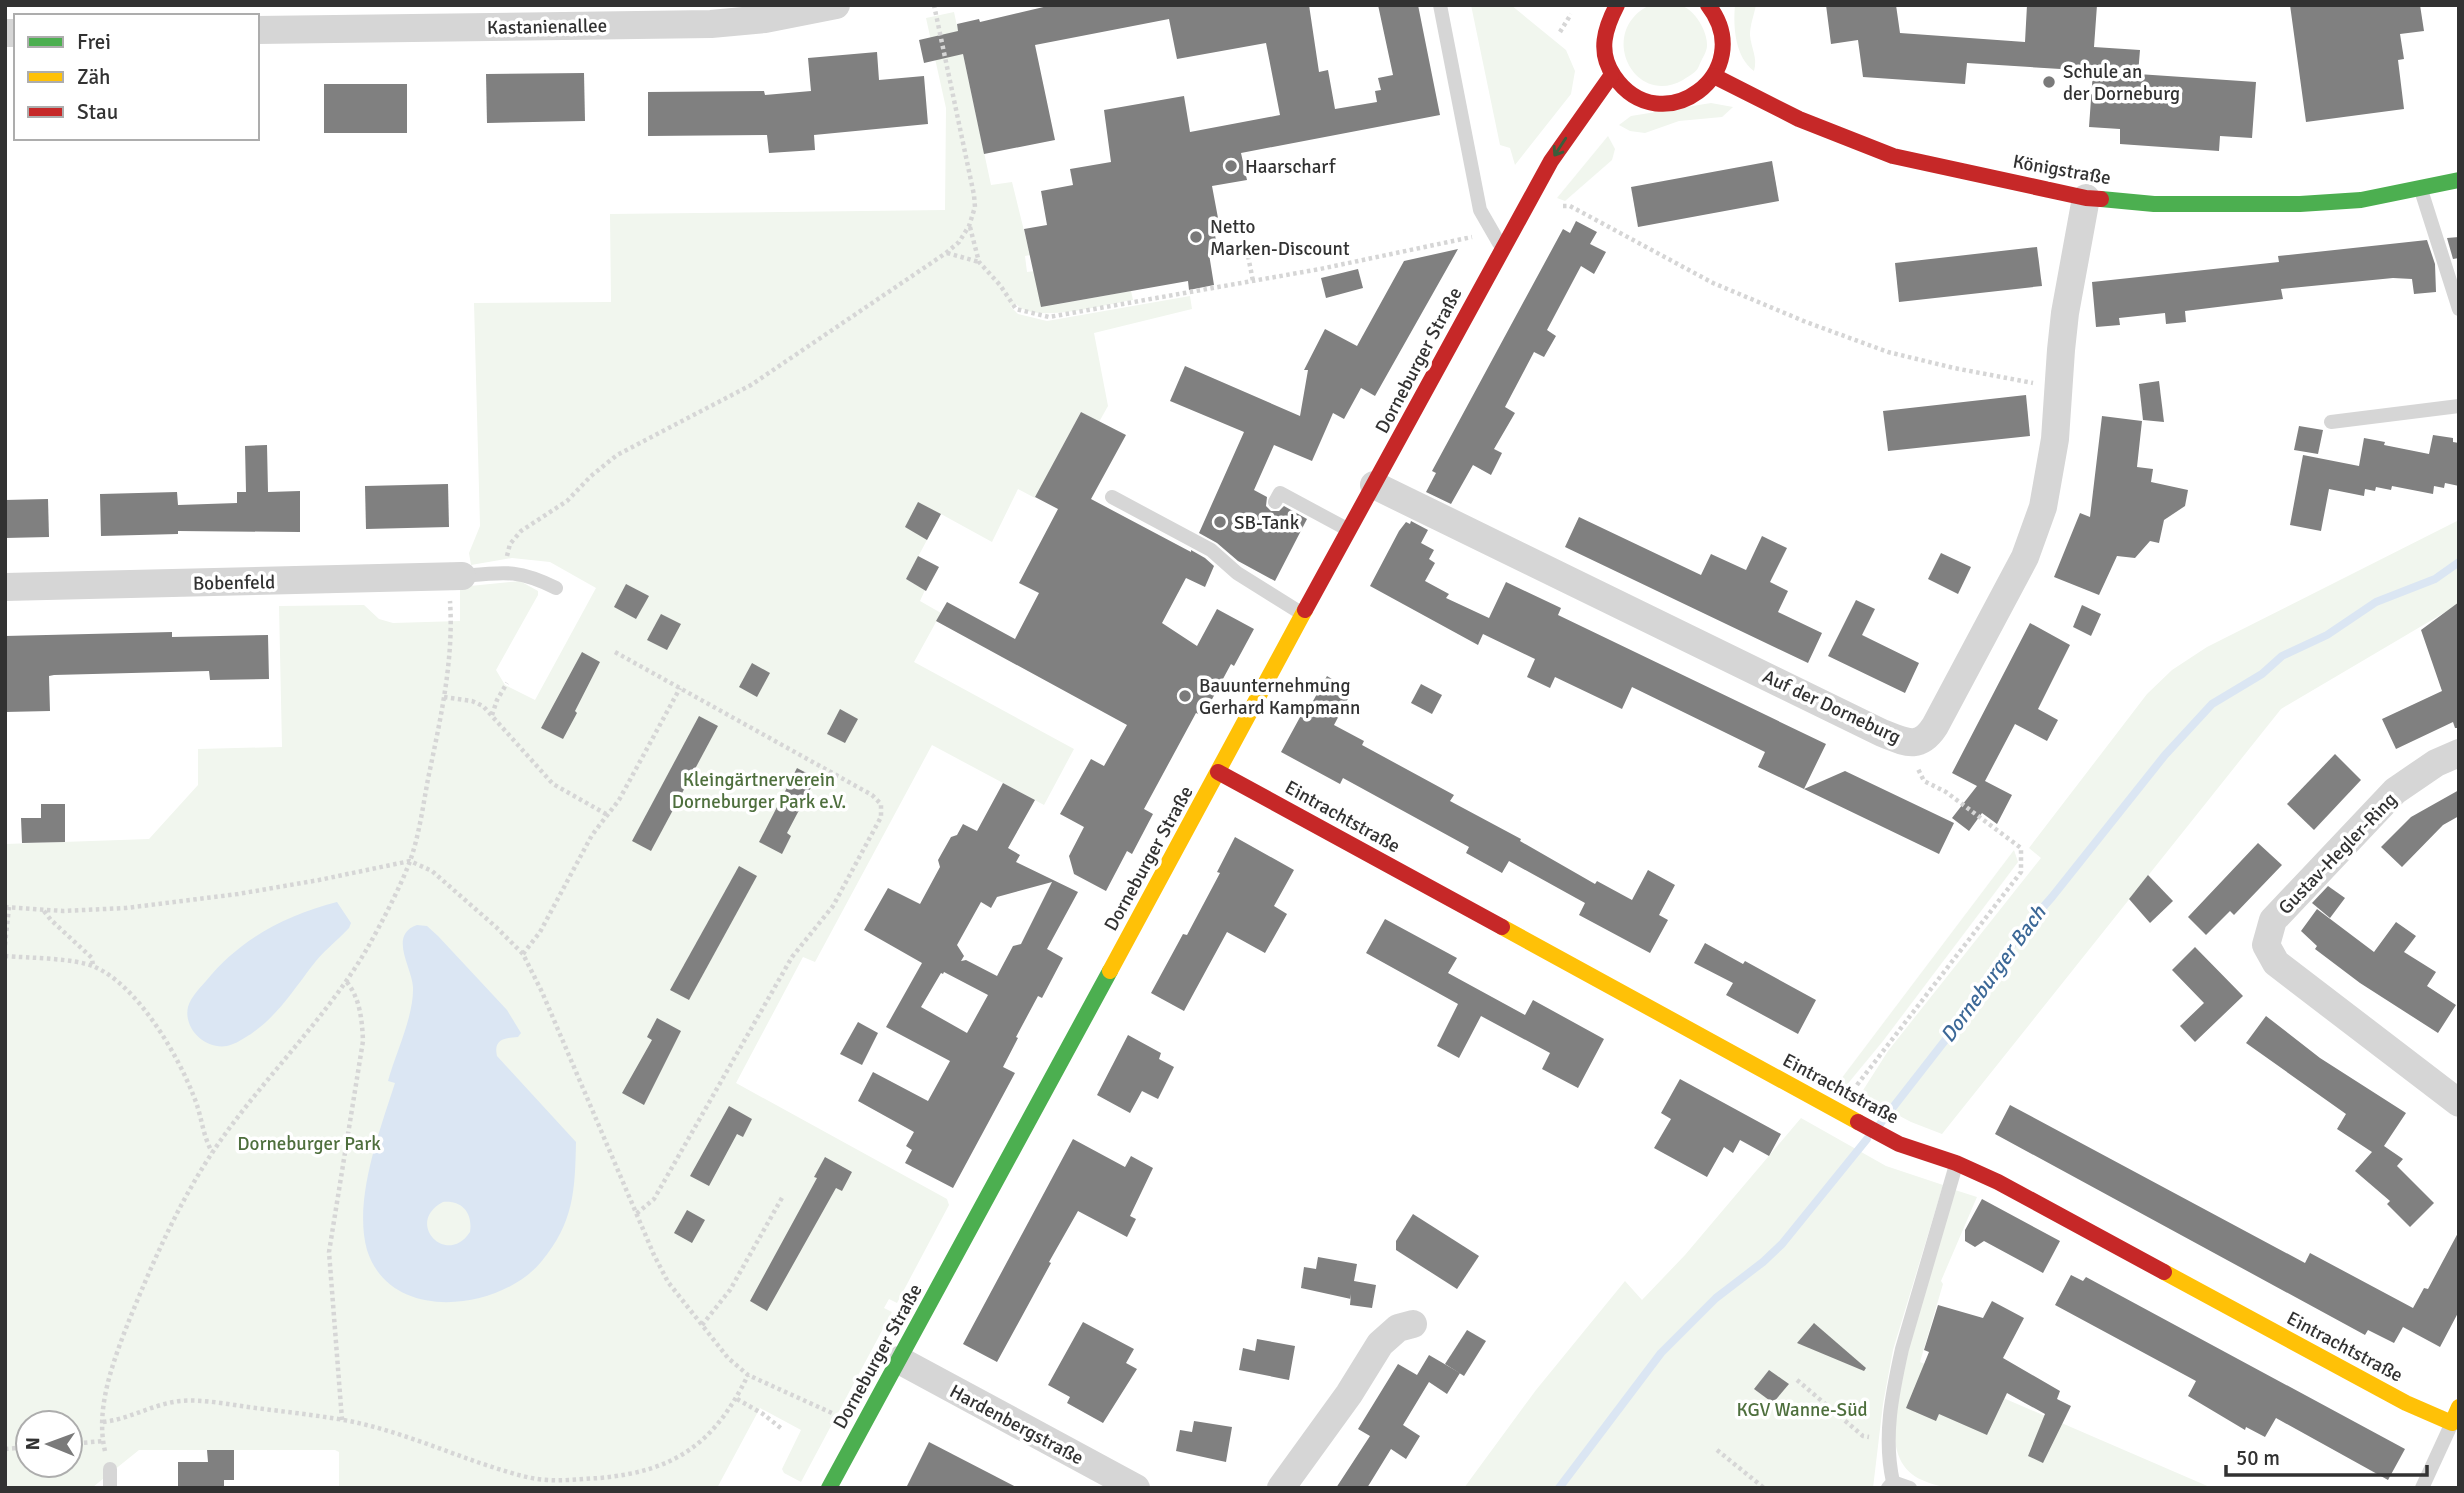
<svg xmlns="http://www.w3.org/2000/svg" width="2464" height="1493" font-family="Signika,sans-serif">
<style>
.green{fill:#f1f6ee;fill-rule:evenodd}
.water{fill:#dbe6f3;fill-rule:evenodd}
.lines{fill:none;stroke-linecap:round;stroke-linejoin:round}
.stream{stroke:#dbe6f3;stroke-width:8}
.building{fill:#808080;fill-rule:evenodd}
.path{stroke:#d6d6d6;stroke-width:4.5;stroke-dasharray:3.5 3.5;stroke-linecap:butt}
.lane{stroke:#d6d6d6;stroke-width:14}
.street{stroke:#d6d6d6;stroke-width:28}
.fast{stroke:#4caf50;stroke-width:16}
.slow{stroke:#ffc107;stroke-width:16}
.jam{stroke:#c62828;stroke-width:16}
.oneway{stroke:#3b5e3c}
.poi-dot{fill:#7a7a7a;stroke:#fff;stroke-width:2.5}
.labels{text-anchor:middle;stroke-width:7;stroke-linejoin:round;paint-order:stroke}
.street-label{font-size:19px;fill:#323232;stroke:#fff}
.poi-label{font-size:19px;fill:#323232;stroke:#fff;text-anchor:start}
.park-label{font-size:19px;fill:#4e6f3d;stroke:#fff}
.water-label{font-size:21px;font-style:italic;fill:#3c6897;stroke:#fff}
</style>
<rect width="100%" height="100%" fill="#fff"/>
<g class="green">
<path d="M1471,5H1511L1566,50L1575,71L1571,94L1515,165L1510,148L1500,145Z"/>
<path d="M1650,5C1660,5 1673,3 1682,6C1695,10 1708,32 1707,46C1707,52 1701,60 1699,66C1696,73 1690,75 1683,80C1634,108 1596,31 1650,5Z"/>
<path d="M1735,5H1756C1754,15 1750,25 1750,35C1751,48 1758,58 1754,71C1735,57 1733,27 1735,5Z"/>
<path d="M954,12L991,185L1012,182L1030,255L1025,256L1027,272L1035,271L1042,307L1131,291L1133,300C1106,304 1034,325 1016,304L1010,306L1018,314L1047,321L1190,296L1192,309L1094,333L1108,406L1099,422L1081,412L1035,498L1018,489L992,542L941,514L906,579L925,590L920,601L941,613L914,662L1074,749L1044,805L932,745L815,962L803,957L736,1083L947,1199L949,1205L897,1303L889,1299L884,1308L892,1312L801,1482L784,1473L782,1469L801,1430L760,1408L717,1488H339V1452L335,1450H139L93,1487L5,1488V844L149,839L198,785V749L282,747L279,606L364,605L379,619L393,623L460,621V587L520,581L538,591V595L496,670L505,685L535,700L596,588L550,562L512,558L471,565L469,553L480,526L474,303L611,302L610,214L945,210L946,108L926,18ZM28,1423H70V1465H28Z"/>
<path d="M1711,103L1733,107L1722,117L1679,121L1645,133L1630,131L1619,125L1631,116Z"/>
<path d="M1608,136L1615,149L1612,160L1565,201L1557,198Z"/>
<path d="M2459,520V604L2281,709L1942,1134L1911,1122L1860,1095L1888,1051L2041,858L2029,848L2147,694L2172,670L2207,647Z"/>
<path d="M2014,850L2018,862L1883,1041L1845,1087L1838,1083Z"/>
<path d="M1801,1118L1886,1166L1943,1185L1893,1350L1883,1404L1873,1488H1464L1536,1390L1625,1281L1642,1300L1685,1255Z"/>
<path d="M1955,1190L1977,1197L1941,1281L1943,1284L1920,1362L2212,1488H1948C1927,1483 1906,1478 1898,1454C1881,1410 1940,1241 1955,1190Z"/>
</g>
<g class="water">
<path d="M337,902L351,923L349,928C337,941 322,952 312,966C293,991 277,1016 251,1034C244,1038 236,1044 227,1046C206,1050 183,1029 188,1007C191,997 199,989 206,981C240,939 286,915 337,902Z"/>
<path d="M417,925L427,926L438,936L507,1010L521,1033L518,1037C505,1038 493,1039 497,1056L576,1142C575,1190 574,1223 541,1262C500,1311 390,1324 367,1250C353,1200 380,1130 395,1083L388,1081C396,1052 414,1016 413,987C412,967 388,935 417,925ZM443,1202C462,1200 473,1213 470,1232C446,1268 404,1222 443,1202Z"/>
</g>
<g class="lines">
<g class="stream">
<path d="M1880,1124L2003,966L2015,939L2052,897L2165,755L2212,704L2262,674L2282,656L2327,635L2376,602L2435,579L2459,562"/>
<path d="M1559,1488L1661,1353L1716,1298L1763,1262L1782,1244L1867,1139"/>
</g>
</g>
<g class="building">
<path d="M1052,5H1309L1319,72L1328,70L1335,109L1377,102L1375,91L1381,90L1378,78L1393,75L1378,5H1418L1440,115L1241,153L1247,180L1212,186L1221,234L1215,235L1218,252L1209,254L1214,285L1189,290L1188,281L1041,307L1024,229L1047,225L1041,191L1073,185L1070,169L1111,162L1104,110L1184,96L1190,132L1280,115L1266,43L1177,59L1169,19L1035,45L1055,140L984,154L963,54L924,63L919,40L958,31L957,24L979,19L980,22Z"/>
<path d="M1826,5H1896L1900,33L2025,42L2027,5H2097L2094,47L2140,50L2138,74L2256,82L2252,138L2220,136L2219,151L2120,144V129L2089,127L2093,71L1967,63L1965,84L1863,77L1858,40L1831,44Z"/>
<path d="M2290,5H2420L2424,31L2400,34L2404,59L2398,60L2404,109L2306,122Z"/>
<path d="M877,52L879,80L924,76L928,124L814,135L815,150L769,153L767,135L648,136V92L764,91L765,95L811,91L808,58Z"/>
<path d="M584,73L585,121L487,123L486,74Z"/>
<rect x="324" y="84" width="83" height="49"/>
<path d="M1772,161L1779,201L1638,227L1631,187Z"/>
<path d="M1576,221L1597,232L1590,244L1606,252L1594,274L1581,266L1547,330L1556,336L1544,357L1534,352L1505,407L1515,413L1494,449L1502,453L1491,475L1473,465L1451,504L1426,492L1436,473L1432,471L1563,229L1570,233Z"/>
<path d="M2459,237V258L2453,259L2447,238Z"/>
<path d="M2427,240L2435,264L2436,292L2414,294L2412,279L2393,278L2281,289L2283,299L2185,311L2186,322L2166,324L2165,313L2119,318L2120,325L2096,327L2092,282L2279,262L2278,256Z"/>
<path d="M2037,247L2042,286L1899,302L1895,263Z"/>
<path d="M1458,249L1375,396L1361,388L1344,419L1333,413L1312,461L1274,445L1254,490L1267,497L1266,506L1271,511H1279L1284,506L1307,519L1275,581L1238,561L1217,543L1199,533L1244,432L1170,401L1185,366L1300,416L1308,370H1304L1325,329L1357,346L1404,261Z"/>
<path d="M1358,269L1363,288L1326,298L1321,278Z"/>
<path d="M2159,381L2164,422L2143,420L2139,384Z"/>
<path d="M2026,395L2030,436L1888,451L1883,411Z"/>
<path d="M1081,412L1126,435L1091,499L1191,552V550L1205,558L1214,566L1205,587L1186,578L1162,623L1197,646L1217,609L1254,629L1234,666L1231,664L1203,716L1196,713L1144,809L1153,814L1132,854L1127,851L1106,891L1074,874L1069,856L1084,827L1060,814L1091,759L1104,766L1127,725L936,621L947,602L1015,639L1039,593L1019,583L1058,509L1035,497Z"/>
<path d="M2102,416L2142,421L2137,467L2153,469L2151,482L2188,490L2185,506L2164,520L2159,543L2150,541L2135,558L2117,556L2099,595L2054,577L2080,513L2090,517Z"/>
<path d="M2299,426L2323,430L2318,454L2294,450Z"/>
<path d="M2433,435L2453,438V442L2459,443V486L2445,483L2444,488L2434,486L2433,494L2392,486L2391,490L2376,487L2375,491L2365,489L2364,496L2329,489L2321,531L2290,525L2303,455L2359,466L2364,438L2385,442L2384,445L2429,454Z"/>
<path d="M267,445L268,492L300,491V532L178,531V534L101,536L100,494L177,492L178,505L237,503V492H246L245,446Z"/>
<path d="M448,484L449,527L366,529L365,486Z"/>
<path d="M48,499L49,537L5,538V500Z"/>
<path d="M918,502L941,514L927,540L905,527Z"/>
<path d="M1579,517L1701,575L1711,554L1746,570L1762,536L1787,548L1770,582L1788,591L1778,612L1822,633L1808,663L1565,547Z"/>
<path d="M1411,521L1428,530L1421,543L1434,550L1429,559L1435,563L1425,581L1449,594L1446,598L1489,618L1506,582L1561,608L1558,615L1826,744L1804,789L1845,771L1954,823L1939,854L1758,767L1765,752L1632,687L1622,709L1555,677L1550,688L1527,677L1535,659L1483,634L1478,645L1370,586L1399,531L1406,522L1410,524Z"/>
<path d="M1941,553L1971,567L1958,594L1928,579Z"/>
<path d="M918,556L939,567L926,591L906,579Z"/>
<path d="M626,584L649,596L636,619L614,607Z"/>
<path d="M1856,600L1875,609L1862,635L1919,663L1905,693L1828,656Z"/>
<path d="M2459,602V728H2455L2453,722L2396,749L2382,719L2442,691L2421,630Z"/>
<path d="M2082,605L2101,614L2091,636L2073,627Z"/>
<path d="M661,614L681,624L667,650L647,640Z"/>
<path d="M2030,623L2070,645L2038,709L2058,720L2047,741L2015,724L1985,781L2012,795L1997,824L1982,813L1969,831L1952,818L1977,786L1952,773Z"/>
<path d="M172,632V637L268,635L269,679L210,680L209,671L54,675L49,676L50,711L5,712V636Z"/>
<path d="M582,652L600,662L575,711L577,713L563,739L541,728Z"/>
<path d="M752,663L770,673L757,697L739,687Z"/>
<path d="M1327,676L1352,691L1334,725L1364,741L1362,745L1454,795L1450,801L1521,839L1520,841L1595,884L1597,881L1632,900L1648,870L1675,885L1659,915L1668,920L1650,953L1579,915L1585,903L1509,861L1502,873L1466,853L1469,847L1343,778L1340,784L1281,752L1305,708L1308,710Z"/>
<path d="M1421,684L1442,695L1432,714L1411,703Z"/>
<path d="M840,709L858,719L845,743L827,734Z"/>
<path d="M699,716L718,726L651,851L632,841Z"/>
<path d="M2335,754L2361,780L2314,830L2287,804Z"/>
<path d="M797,768L816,778L787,833L791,836L782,854L759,842Z"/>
<path d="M1003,783L1035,800L1008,848L1020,855L1016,862L1078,892L1047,949L1063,958L1042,998L1038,996L1016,1037L1018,1038L1003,1067L1015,1073L953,1188L905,1163L912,1150L906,1146L914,1132L858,1101L873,1072L928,1101L950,1061L886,1027L922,963L864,930L888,888L920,904L940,867L938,860L951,837L957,835L963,824L977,831ZM1052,882L1021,944L1013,946L997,976L966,960L961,961L964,956L957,945L981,902L991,908L997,897ZM944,972L988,995L967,1033L921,1007L941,973L943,974Z"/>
<path d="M2459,790V816L2443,825L2402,867L2381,847L2411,817Z"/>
<path d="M41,804H65V842L22,843L21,818H41Z"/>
<path d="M1235,837L1294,870L1274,906L1287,914L1265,953L1227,932L1184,1011L1151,993L1183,934L1187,935L1220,873L1217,872Z"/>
<path d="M2258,843L2282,865L2234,915L2230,911L2206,935L2188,917Z"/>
<path d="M739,866L757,876L689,1000L670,990Z"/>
<path d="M2148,875L2173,901L2150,923L2129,899Z"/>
<path d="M2328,886L2345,898L2330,918L2312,903Z"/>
<path d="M2317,909L2374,952L2396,922L2416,936L2404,952L2436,972L2427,986L2456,1005L2438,1033L2360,983L2315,949L2317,946L2301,931Z"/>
<path d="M1385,919L1457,958L1448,973L1525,1015L1533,1000L1604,1039L1578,1088L1542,1069L1550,1053L1481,1016L1459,1058L1437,1046L1458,1004L1366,953Z"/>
<path d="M1705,943L1743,964L1745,961L1816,1000L1798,1034L1726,995L1733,983L1694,963Z"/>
<path d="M2195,947L2243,996L2195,1042L2180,1026L2204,1003L2172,970Z"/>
<path d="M2266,1016L2320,1058L2406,1113L2384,1146L2403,1159L2397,1166L2434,1203L2410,1227L2387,1204L2390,1201L2355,1171L2372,1152L2337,1129L2346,1114L2246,1043Z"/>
<path d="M657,1018L681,1031L644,1105L622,1093L652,1040L647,1037Z"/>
<path d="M858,1022L878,1033L862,1065L840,1054Z"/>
<path d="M1128,1035L1161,1053L1159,1059L1174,1067L1158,1099L1142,1091L1130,1113L1097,1095Z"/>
<path d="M1680,1079L1781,1134L1769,1156L1740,1140L1733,1153L1724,1147L1707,1177L1654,1148L1671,1119L1661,1113Z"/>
<path d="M2010,1105L2305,1263L2310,1253L2413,1308L2424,1288L2428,1289L2459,1231V1311L2440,1347L2403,1327L2394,1343L2368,1330L2365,1335L1995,1134Z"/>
<path d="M729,1106L752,1119L743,1137L737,1134L709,1186L690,1176Z"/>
<path d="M1073,1139L1125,1167L1131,1156L1153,1168L1130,1216L1136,1219L1127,1237L1078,1211L1049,1262L1051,1263L997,1362L963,1344Z"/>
<path d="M825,1157L852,1172L842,1191L836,1188L767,1311L750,1301L817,1178L814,1177Z"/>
<path d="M1982,1199L2060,1241L2043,1273L1984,1241L1975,1247L1965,1241V1230Z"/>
<path d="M687,1210L705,1220L692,1243L674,1233Z"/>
<path d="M1413,1214L1479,1256L1457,1289L1396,1250V1241Z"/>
<path d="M1318,1257L1357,1264L1354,1281L1376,1285L1372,1308L1350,1305L1351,1294V1299L1301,1288L1304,1267L1316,1269Z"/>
<path d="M2071,1275L2083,1281L2086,1277L2405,1449L2388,1480L2276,1418L2265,1437L2246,1427L2245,1430L2188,1396L2196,1381L2055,1305Z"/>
<path d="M1992,1301L2024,1318L2003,1358L2060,1391L2057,1399L2071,1406L2043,1463L2028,1456L2045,1414L2007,1393L1987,1435L1939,1414L1936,1421L1906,1408L1929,1352L1924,1350L1938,1305L1983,1318Z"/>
<path d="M1083,1322L1134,1349L1126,1363L1137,1369L1103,1423L1067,1403L1070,1397L1048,1385Z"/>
<path d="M1814,1323L1866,1368L1864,1371L1797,1343Z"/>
<path d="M1467,1330L1486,1341L1464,1376L1445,1364Z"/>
<path d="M1257,1339L1295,1346L1289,1380L1239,1370L1243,1348L1255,1351Z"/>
<path d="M1429,1355L1460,1373L1447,1394L1429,1382L1403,1425L1420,1436L1406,1459L1391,1449L1367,1488H1336L1370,1436L1358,1429L1398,1364L1417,1375Z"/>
<path d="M1769,1370L1789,1384L1773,1403L1754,1389Z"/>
<path d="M1194,1421L1232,1427L1226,1462L1176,1451L1180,1430L1192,1432Z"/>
<path d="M929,1442L1018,1488H906Z"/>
<path d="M207,1450H234V1480H224V1488H178V1462H208Z"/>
</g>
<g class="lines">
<g class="path">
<path d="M1560,32L1571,14"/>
<path d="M1563,206H1570L1713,283L1806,322L1888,352L1954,368L2033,383"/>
<path d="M970,227L979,262L1000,285L1016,309L1049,317L1320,269L1472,237"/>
<path d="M947,253L979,262"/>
<path d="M1248,256L1253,281"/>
<path d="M507,556L510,544L521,531L567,501L591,476L617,455L751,385L946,253L959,242L969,226L975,207L974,195L934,5"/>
<path d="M615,652L872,795L881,804V817L833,906L792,957L654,1199L636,1214"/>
<path d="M444,697L472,701L483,706L553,784L606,814"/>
<path d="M492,715L497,700L507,683"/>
<path d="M5,907L63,911L126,908L238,894L319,880L410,861L432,871L496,927L523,954L542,992L654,1255L668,1282L728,1358L748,1375L834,1414"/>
<path d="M44,911L51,920L92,958L93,966"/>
<path d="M5,945L9,907"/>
<path d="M523,954L540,932L592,835L619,800L680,688"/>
<path d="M5,956C29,958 75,958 95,967C138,986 178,1055 194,1097C202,1116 202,1134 212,1152"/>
<path d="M1857,1085L2021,872V848L1946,792L1924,781L1918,769"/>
<path d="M702,1325L730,1290L783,1196"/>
<path d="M1797,1380L1863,1436L1869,1437"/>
<path d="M737,1399L763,1414L782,1429"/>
<path d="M342,1420L329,1252L363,1041C362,1019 360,998 346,981"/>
<path d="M103,1422C130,1419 153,1404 180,1401C202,1399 226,1404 248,1407C278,1411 308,1414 338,1419C387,1427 434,1447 480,1463C499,1469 518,1476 537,1479C558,1482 579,1479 600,1478C676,1471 715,1443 748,1375"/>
<path d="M70,1444L103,1441"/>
<path d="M5,1449L28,1447"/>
<path d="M1717,1450L1764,1488"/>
<path d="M105,1451C95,1409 113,1362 128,1323C152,1264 177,1206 212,1153C259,1082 325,1021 368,947C382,922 400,888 410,861C419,836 423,806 428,779C440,721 454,661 450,601"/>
</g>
<g class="lane">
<path d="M1440,5L1480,210L1499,243"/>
<path d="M2421,190L2459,309"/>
<path d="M2331,422L2459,406"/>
<path d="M1112,497L1211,550L1237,573L1301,613"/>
<path d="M1275,502L1280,493L1347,529"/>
<path d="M462,576C504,572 518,569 556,588"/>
<path d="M110,1469V1488"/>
<path d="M1893,1482L1910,1488"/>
<path d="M1888,1488L1893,1482C1883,1437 1892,1394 1902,1349L1956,1165"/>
<path d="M2422,1488L2451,1425"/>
</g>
<g class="street">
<path d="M257,30L711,24L765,19L836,5"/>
<path d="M5,33H16"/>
<path d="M1374,485L1882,733C1905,742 1919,751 1935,726L2025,557L2043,507L2055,439L2061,350L2065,313L2086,198"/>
<path d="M5,587L462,576"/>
<path d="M2459,753L2436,763L2395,791L2273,920L2266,945L2276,963L2459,1103"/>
<path d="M899,1360L1136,1488"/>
<path d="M1281,1488L1349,1394L1380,1344L1398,1328L1413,1324"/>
</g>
<g class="fast">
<path d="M2101,199L2154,204H2300L2361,200L2459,180"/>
<path d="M829,1488L1110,971"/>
</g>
<g class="slow">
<path d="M1502,927L1858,1122"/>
<path d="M1110,971L1305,610"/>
<path d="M2164,1272L2406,1403L2452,1423L2459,1407"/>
</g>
<g class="jam">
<path d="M1617,5C1605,28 1597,52 1614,76C1661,145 1760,72 1708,5"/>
<path d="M1714,76L1799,119L1893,156L2086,198L2101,199"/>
<path d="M1305,610L1551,161L1611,76"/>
<path d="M1218,772L1502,927"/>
<path d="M1858,1122L1899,1144L1956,1163L1998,1182L2164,1272"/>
</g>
</g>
<defs><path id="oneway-shaft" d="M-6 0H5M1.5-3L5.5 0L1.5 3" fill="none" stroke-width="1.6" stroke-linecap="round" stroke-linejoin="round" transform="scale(1.75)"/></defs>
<use class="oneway" href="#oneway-shaft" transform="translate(1560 147) rotate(123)"/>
<g class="poi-dot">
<circle cx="2049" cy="82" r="7"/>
<circle cx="1231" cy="166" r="7"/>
<circle cx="1196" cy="237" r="7"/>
<circle cx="1220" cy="522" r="7"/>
<circle cx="1185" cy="696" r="7"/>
</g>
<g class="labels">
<g class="street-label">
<text transform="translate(547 26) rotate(-1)" y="7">Kastanienallee</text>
<text transform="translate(2062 169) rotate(10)" y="7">Königstraße</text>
<text transform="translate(1418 360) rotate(-62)" y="7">Dorneburger Straße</text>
<text transform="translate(234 582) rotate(-1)" y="7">Bobenfeld</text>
<text transform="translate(1832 706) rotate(25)" y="7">Auf der Dorneburg</text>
<text transform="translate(1343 816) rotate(29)" y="7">Eintrachtstraße</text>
<text transform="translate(2337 853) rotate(-46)" y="7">Gustav-Hegler-Ring</text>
<text transform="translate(1148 858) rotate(-61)" y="7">Dorneburger Straße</text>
<text transform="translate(1841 1088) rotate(28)" y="7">Eintrachtstraße</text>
<text transform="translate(2345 1346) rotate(28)" y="7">Eintrachtstraße</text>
<text transform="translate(877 1356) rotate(-61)" y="7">Dorneburger Straße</text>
<text transform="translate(1017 1424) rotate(28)" y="7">Hardenbergstraße</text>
</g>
<g class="poi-label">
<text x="2063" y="78">Schule an<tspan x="2063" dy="22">der Dorneburg</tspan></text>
<text x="1245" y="173">Haarscharf</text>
<text x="1210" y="233">Netto<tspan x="1210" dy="22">Marken-Discount</tspan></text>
<text x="1234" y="529">SB-Tank</text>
<text x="1199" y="692">Bauunternehmung<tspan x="1199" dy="22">Gerhard Kampmann</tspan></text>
</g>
<g class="park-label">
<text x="759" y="786">Kleingärtnerverein<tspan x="759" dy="22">Dorneburger Park e.V.</tspan></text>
<text x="309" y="1150">Dorneburger Park</text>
<text x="1802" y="1416">KGV Wanne-Süd</text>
</g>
<g class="water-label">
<text transform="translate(1993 974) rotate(-54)" y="7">Dorneburger Bach</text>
</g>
</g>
<rect width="2464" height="1493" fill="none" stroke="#323232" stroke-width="14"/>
<rect x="14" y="14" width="245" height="126" fill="#ffffff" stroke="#adadad" stroke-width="2"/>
<rect x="28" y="37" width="35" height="10" fill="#4caf50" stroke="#adadad" stroke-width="2"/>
<text x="77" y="49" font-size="21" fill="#323232">Frei</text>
<rect x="28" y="72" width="35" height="10" fill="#ffc107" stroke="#adadad" stroke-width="2"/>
<text x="77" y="84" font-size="21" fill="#323232">Zäh</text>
<rect x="28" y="107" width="35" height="10" fill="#c62828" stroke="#adadad" stroke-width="2"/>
<text x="77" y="119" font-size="21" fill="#323232">Stau</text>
<g transform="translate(49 1444) rotate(271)"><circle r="33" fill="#ffffff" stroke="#adadad" stroke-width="2"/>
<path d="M0-5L12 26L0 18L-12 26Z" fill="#7a7a7a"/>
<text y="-10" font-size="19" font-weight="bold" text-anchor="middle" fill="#323232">N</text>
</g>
<path d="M2226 1465v10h201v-10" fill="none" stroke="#323232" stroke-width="3.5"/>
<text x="2236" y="1465" font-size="21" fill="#323232" stroke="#ffffff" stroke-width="5" paint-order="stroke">50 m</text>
</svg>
